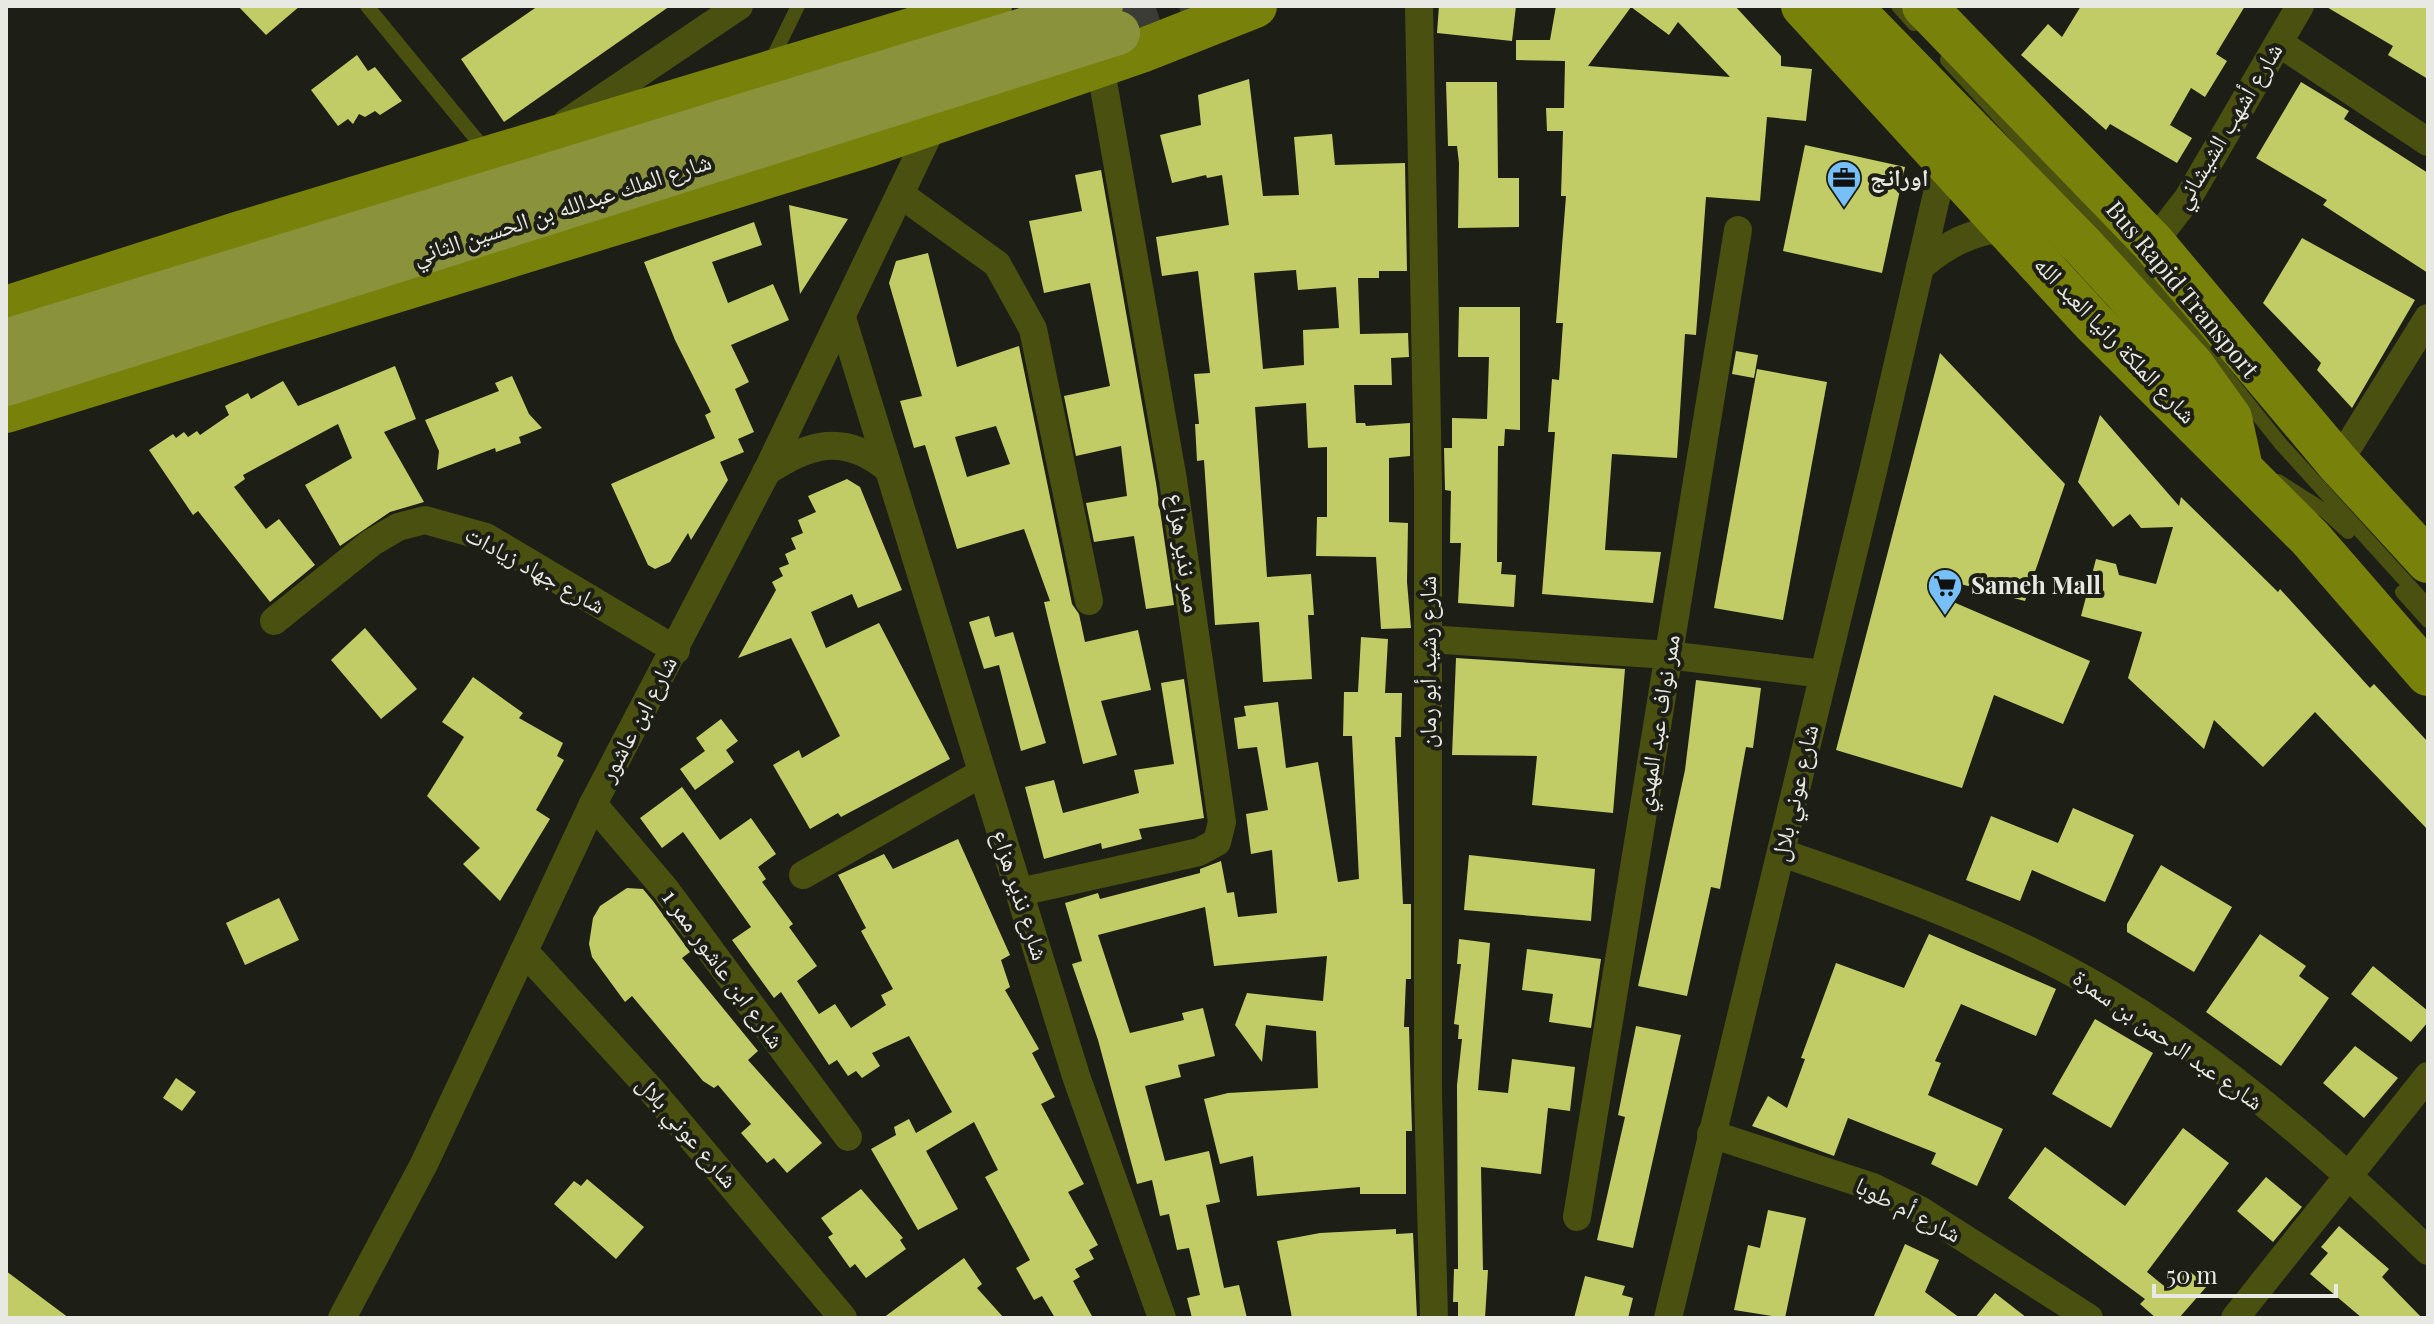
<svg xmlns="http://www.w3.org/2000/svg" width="2434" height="1324" font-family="'Playfair Display','Noto Naskh Arabic',serif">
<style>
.building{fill:#c1cc66;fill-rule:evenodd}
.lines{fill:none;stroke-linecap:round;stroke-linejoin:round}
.highway-tunnel{stroke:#3b3c35;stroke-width:44;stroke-dasharray:44 22;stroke-linecap:butt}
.lane{stroke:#4a5010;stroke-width:14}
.street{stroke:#4a5010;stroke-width:28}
.primary{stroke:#788109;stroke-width:44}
.highway{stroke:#8a933b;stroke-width:44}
.labels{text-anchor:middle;stroke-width:8;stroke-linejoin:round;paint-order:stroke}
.street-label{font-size:24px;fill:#e8e9e3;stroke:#1d1e16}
.poi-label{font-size:24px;font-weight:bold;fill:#e8e9e3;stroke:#1d1e16;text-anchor:start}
</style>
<rect width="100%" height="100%" fill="#1d1e16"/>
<g class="building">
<path d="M238,6H300L266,35Z"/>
<path d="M538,6H670L504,122L461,59Z"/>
<path d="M1439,6H1516L1512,41L1437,33Z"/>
<path d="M1556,6H1735L1781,56V66L1812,69L1806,121L1767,117L1760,201L1706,197L1696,335L1685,334L1677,458L1612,454L1605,550L1661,552L1653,603L1542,594L1555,432H1548L1552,379L1559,380L1563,323H1556L1566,196H1561L1563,131H1547L1546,108H1564L1565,61L1516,60V40H1550ZM1631,7L1669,35L1678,22L1730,77L1588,66Z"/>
<path d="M2081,6H2245L2216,54L2227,61L2205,97L2191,88L2170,125L2192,138L2177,163L2110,124L2106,130L2021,55L2048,24L2062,37Z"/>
<path d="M2325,6H2428V79L2388,55L2393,46Z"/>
<path d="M357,55L368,71L375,67L402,101L380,115L375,111L365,117L359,114L353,124L348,119L338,126L311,90Z"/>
<path d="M1249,79L1263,196L1299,195L1294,137L1332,134L1335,165L1405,163L1407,271H1379V278H1358L1360,334L1408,333L1409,357L1391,358L1392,385H1354L1356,423H1365L1366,426L1410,423V456L1389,458V522L1408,523L1407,582L1411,628L1381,629L1376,557L1316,556L1317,517H1327V447L1308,448L1306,403L1255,407L1267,577L1311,574L1314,615H1308L1312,679L1263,682L1259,622L1215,625L1204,460L1197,461L1195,424H1199L1194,374L1210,373L1198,271L1162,276L1156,237L1229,225L1222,175L1207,178L1206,175L1172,183L1160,135L1201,125L1198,95ZM1296,270L1298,290L1336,287L1339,328L1303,330L1304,365L1263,369L1254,273Z"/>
<path d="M1446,82H1497L1498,178H1519V227L1458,228L1459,163L1457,146H1448Z"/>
<path d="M2301,82L2349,111L2344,119L2428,173V273L2323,205L2327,200L2256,158Z"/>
<path d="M1805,145L1905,167L1882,273L1783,251Z"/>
<path d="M1101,170L1156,483L1174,605L1146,609L1134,536L1094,542L1086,503L1127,496L1121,446L1076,456L1064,396L1110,386L1090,283L1044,293L1029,221L1082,211L1075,175Z"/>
<path d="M789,205L848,219L800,294L791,223Z"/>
<path d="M754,222L762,245L712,262L728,303L773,284L789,320L731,345L749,382L735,389L754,432L738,439L744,452L720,462L728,480L691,540L688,533L670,562L655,569L648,565L611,484L715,438L705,415L711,412L675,340L644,262Z"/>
<path d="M2302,238L2415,300L2352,408L2317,370L2321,363L2263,303Z"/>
<path d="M928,253L957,367L1019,346L1072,604L1079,614L1085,642L1138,630L1151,690L1101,701L1117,755L1083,764L1044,602L1050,601L1024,529L957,549L925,445L914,448L900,401L922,396L889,283L896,261ZM996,426L1010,464L967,477L955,437Z"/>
<path d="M1459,307H1520V430L1505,429L1504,446H1498L1497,562H1502L1501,574L1516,575L1514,607L1458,603L1461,543H1450L1451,491L1445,490L1444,448H1452V418L1487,419L1489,357H1458Z"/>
<path d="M1736,351L1758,355L1754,378L1732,374Z"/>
<path d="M1940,353L2065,484L2025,601L1949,581L1944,598L2090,661L2063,724L1994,695L1962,788L1836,750Z"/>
<path d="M395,366L416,419L384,432L424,502L390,512L340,546L305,485L352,458L338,424L243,475L245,479L234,487L266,529L279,519L315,565L270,602L198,511L193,515L149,450L173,434L176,438L184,432L188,437L197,431L200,435L229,415L225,406L248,393L251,399L283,381L298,406Z"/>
<path d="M1757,369L1827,382L1783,620L1714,608Z"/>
<path d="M512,376L529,414L542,428L519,437L521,443L496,452L495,448L437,470L439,451L425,420L499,391L495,383Z"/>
<path d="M2100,415L2179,506L2181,497L2278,592L2280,589L2370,688L2374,684L2428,742V830L2315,712L2263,767L2214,720L2204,749L2128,678L2142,632L2081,616L2096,559L2116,564L2119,575L2156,584L2173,527L2141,528L2130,514L2113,527L2078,482Z"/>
<path d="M847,479L860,487L902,590L858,608L852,594L811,612L826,648L879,623L950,759L841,817L838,813L810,829L773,765L799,750L802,758L840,736L791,638L738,658L776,590L772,582L783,576L779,568L789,564L785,554L796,549L791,538L803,533L798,520L816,512L808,496Z"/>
<path d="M989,616L995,637L1013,632L1046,743L1021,751L999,665L984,669L969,622Z"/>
<path d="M365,628L417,689L381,719L331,660Z"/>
<path d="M1361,637L1388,639L1385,693H1402L1401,737H1395L1403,904H1411V979H1406L1404,1027H1409L1412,1131H1406V1194H1360V1187L1257,1196L1253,1156L1220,1164L1204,1099L1228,1093L1318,1088L1316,1031L1266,1025L1262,1062L1235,1025L1247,993L1323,1001L1327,956L1214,966L1205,907L1098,935L1130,1033L1184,1020L1182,1013L1203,1008L1215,1056L1178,1065L1181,1077L1145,1086L1165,1161L1209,1151L1220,1202L1206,1205L1224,1288L1239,1285L1247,1318H1192L1187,1298L1200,1295L1189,1248L1177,1250L1169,1214L1160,1216L1152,1180L1137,1184L1098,1040L1072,964L1082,961L1065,903L1098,893L1100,899L1200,873V869L1221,861L1227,893L1234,892L1238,917L1277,913L1272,850L1251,854L1246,814L1268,810L1257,747L1238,749L1234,718L1246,716L1244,706L1278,702L1286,768L1318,762L1338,882L1359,879L1352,736H1343L1344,692H1358Z"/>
<path d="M1456,658L1625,669L1613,813L1532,805L1537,756L1452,755Z"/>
<path d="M473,677L523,713L519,718L563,743L557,756L564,760L536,810L550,819L500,901L463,864L480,848L427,796L464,737L442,722Z"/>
<path d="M1184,679L1204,818L1139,829L1142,839L1102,849L1101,843L1044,859L1025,787L1054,780L1063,813L1139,793L1134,770L1174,764L1161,683Z"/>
<path d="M1696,680L1761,688L1753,748L1746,747L1720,889L1711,887L1687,996L1638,986L1685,770Z"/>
<path d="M721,719L738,741L726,750L734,762L695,790L680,769L705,751L696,738Z"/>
<path d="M682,787L720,840L751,818L776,854L758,867L766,879L762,882L793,924L789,927L817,966L797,981L819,1014L835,1004L851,1028L886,1005L881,995L893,989L861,931L866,928L838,875L884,854L893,869L958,839L1010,955L1001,960L1010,987L1005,990L1039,1049L1032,1053L1055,1097L1041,1104L1084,1184L1068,1192L1098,1245L1089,1250L1094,1259L1075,1269L1080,1277L1073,1281L1093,1318H1055L1042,1296L1034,1300L1016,1268L1030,1260L985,1177L998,1170L974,1122L926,1151L958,1209L918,1230L871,1149L896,1135L894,1127L909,1119L916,1133L952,1112L909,1036L872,1053L880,1066L862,1078L856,1071L848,1076L837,1060L829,1065L781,992L774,998L732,940L751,927L683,832L662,848L640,818Z"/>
<path d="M2073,808L2134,835L2105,902L2032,870L2020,901L1966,880L1991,816L2058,843Z"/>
<path d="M1469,855L1595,869L1591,921L1464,910Z"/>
<path d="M2161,865L2232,907L2194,972L2127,932V924Z"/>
<path d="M627,888L643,889L653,901L690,952L682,958L758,1051L748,1060L822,1143L787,1173L774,1158L767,1163L741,1133L751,1124L718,1085L714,1088L703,1081L632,996L625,1002L592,957L589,944L593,918L600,906Z"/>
<path d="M279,898L299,940L245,965L226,923Z"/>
<path d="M1929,934L2056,989L2036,1036L1961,1004L1935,1061L1941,1063L1928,1095L2003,1129L1977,1186L1931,1164L1936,1153L1848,1118L1834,1156L1752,1126L1768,1096L1787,1108L1805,1059L1801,1058L1836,963L1904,988Z"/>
<path d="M2260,934L2306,966L2299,976L2329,998L2281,1066L2206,1012Z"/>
<path d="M1459,939L1490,943L1478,1090L1508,1093L1512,1059L1575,1067L1570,1111L1548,1108L1541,1174L1481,1167L1483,1270H1488L1485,1318H1458V1302H1453L1454,1269H1458L1457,1085L1462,1039H1458L1459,1025L1454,1024L1461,964H1457Z"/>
<path d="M1527,949L1601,959L1591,1028L1549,1022L1553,994L1522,990Z"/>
<path d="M2373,966L2428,1011V1022L2411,1042L2351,994Z"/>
<path d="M2095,1019L2153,1053L2111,1128L2052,1094Z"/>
<path d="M1636,1026L1681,1035L1633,1248L1597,1240L1625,1117L1618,1115Z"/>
<path d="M2355,1046L2398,1078L2364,1118L2323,1083Z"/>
<path d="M176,1078L196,1092L182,1111L163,1098Z"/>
<path d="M2183,1128L2229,1163L2147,1272L2169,1290L2187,1269L2207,1286L2179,1318H2156L2140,1304L2145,1299L2008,1198L2045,1147L2125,1206Z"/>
<path d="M2266,1177L2302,1207L2273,1242L2237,1211Z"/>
<path d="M587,1179L644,1227L616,1259L554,1204L574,1181L581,1186Z"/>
<path d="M861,1189L903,1238L900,1240L906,1249L866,1278L855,1264L850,1268L828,1237L833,1234L821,1218Z"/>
<path d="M1768,1210L1806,1218L1785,1318L1734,1310L1748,1245L1760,1248Z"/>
<path d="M2339,1226L2389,1269L2382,1277L2422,1318H2362L2310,1274L2328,1253L2321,1247Z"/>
<path d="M1396,1229V1234L1413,1233L1417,1318H1292L1277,1241L1320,1233Z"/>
<path d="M1905,1244L1939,1260L1925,1292L1960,1318H1873Z"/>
<path d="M964,1258L982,1284L977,1288L1004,1318H883Z"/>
<path d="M6,1271L69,1318H6Z"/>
<path d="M1585,1276L1625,1286L1622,1295L1633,1298L1628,1318H1574Z"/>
<path d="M1995,1293L2027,1318H1975Z"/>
</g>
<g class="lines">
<path class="highway-tunnel" d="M1118,33L1197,6"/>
<g class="lane">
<path d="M367,6L486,151"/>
<path d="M1898,6L1914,24"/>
<path d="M1947,60L2157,289L2280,443L2428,606"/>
<path d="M770,63L798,6"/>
<path d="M2278,481L2325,511L2348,532"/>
<path d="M2402,592L2428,621"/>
</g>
<g class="street">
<path d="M1419,6L1428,483V1093L1434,1318"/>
<path d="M2279,43L2428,142"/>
<path d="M567,122L739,6"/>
<path d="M900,194L997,264L1033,329L1089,601"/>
<path d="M2153,243L2188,198L2300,6"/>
<path d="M1920,267C1948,243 1970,233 2006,227"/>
<path d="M842,318L1076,1076L1162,1318"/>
<path d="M2338,463L2428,318"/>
<path d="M766,472C809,443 844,433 887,468"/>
<path d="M274,621L371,543L398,527L425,520L486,537L676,650"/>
<path d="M1428,639L1668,655L1823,674"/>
<path d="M593,804L666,890L848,1137"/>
<path d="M1782,853C1876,885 1970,919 2058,965C2193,1035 2320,1146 2428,1251"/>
<path d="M803,875L980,774"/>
<path d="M1020,892L1199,852L1217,842L1222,822L1173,480L1100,65"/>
<path d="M524,951L653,1092L843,1318"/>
<path d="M1711,1134L1873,1187L1920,1210L2089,1318"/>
<path d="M1577,1217L1738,230"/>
<path d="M342,1318L424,1164L593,804L766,473L935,121"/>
<path d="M1668,1318L1873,471L1945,159"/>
<path d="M2235,1318L2428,1076"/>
</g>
<g class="primary">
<path d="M1803,6L2092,321L2310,538L2428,674"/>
<path d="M1849,6L2084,247L2192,365L2230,418L2240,464"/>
<path d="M1924,6L2153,243L2338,463L2428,561"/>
<path d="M6,308L240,233L990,6"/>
<path d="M6,411L869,145L1141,51L1255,6"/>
</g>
<g class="highway">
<path d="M6,341L1101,6"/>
<path d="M6,384L1118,33"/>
</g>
</g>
<defs>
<symbol id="office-pin" viewBox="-11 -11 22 30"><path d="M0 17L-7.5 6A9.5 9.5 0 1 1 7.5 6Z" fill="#77bff7" stroke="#1d1e16"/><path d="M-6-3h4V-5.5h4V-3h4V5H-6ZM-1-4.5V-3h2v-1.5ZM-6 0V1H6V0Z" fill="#111"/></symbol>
<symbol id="supermarket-pin" viewBox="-11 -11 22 30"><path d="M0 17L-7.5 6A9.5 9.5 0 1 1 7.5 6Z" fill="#77bff7" stroke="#1d1e16"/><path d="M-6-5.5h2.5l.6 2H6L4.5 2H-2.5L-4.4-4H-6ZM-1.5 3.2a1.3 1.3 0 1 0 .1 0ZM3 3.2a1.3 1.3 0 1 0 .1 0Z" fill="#111"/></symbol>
</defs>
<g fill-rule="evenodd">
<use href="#office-pin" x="1824" y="158" width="40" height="54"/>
<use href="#supermarket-pin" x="1925" y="566" width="40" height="54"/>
</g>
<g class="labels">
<g class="street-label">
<text transform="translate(2228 126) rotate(-59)" y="8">شارع أشهب الشيشاني</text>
<text transform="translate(562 209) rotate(-18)" y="8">شارع الملك عبدالله بن الحسين الثاني</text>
<text transform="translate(2182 290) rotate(50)" y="8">Bus Rapid Transport</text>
<text transform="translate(2115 340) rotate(46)" y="8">شارع الملكة رانيا العبد الله</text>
<text transform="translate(1184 553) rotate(82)" y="8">ممر نذير هزاع</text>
<text transform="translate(535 570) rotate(29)" y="8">شارع جهاد زيادات</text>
<text transform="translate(1428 662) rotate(-90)" y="8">شارع رشيد أبو رمان</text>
<text transform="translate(638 719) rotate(-62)" y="8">شارع ابن عاشور</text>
<text transform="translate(1658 723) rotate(-81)" y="8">ممر نواف عبد المهدي</text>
<text transform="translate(1795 793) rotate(-77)" y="8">شارع عوني بلال</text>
<text transform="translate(1020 895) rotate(72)" y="8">شارع نذير هزاع</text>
<text transform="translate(723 969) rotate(54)" y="8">شارع ابن عاشور ممر 1</text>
<text transform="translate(2168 1040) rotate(35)" y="8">شارع عبد الرحمن بن سمرة</text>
<text transform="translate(687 1132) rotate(49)" y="8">شارع عوني بلال</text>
<text transform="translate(1908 1210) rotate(27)" y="8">شارع أم طوبا</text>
</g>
<g class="poi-label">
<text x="1870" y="186">اورانج</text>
<text x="1971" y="594">Sameh Mall</text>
</g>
</g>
<rect width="2434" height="1324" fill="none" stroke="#e8e9e3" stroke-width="16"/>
<path d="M2154 1284v12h182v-12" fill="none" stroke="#e8e9e3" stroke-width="4"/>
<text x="2166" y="1284" font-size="24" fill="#e8e9e3" stroke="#1d1e16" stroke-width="6" paint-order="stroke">50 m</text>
</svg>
